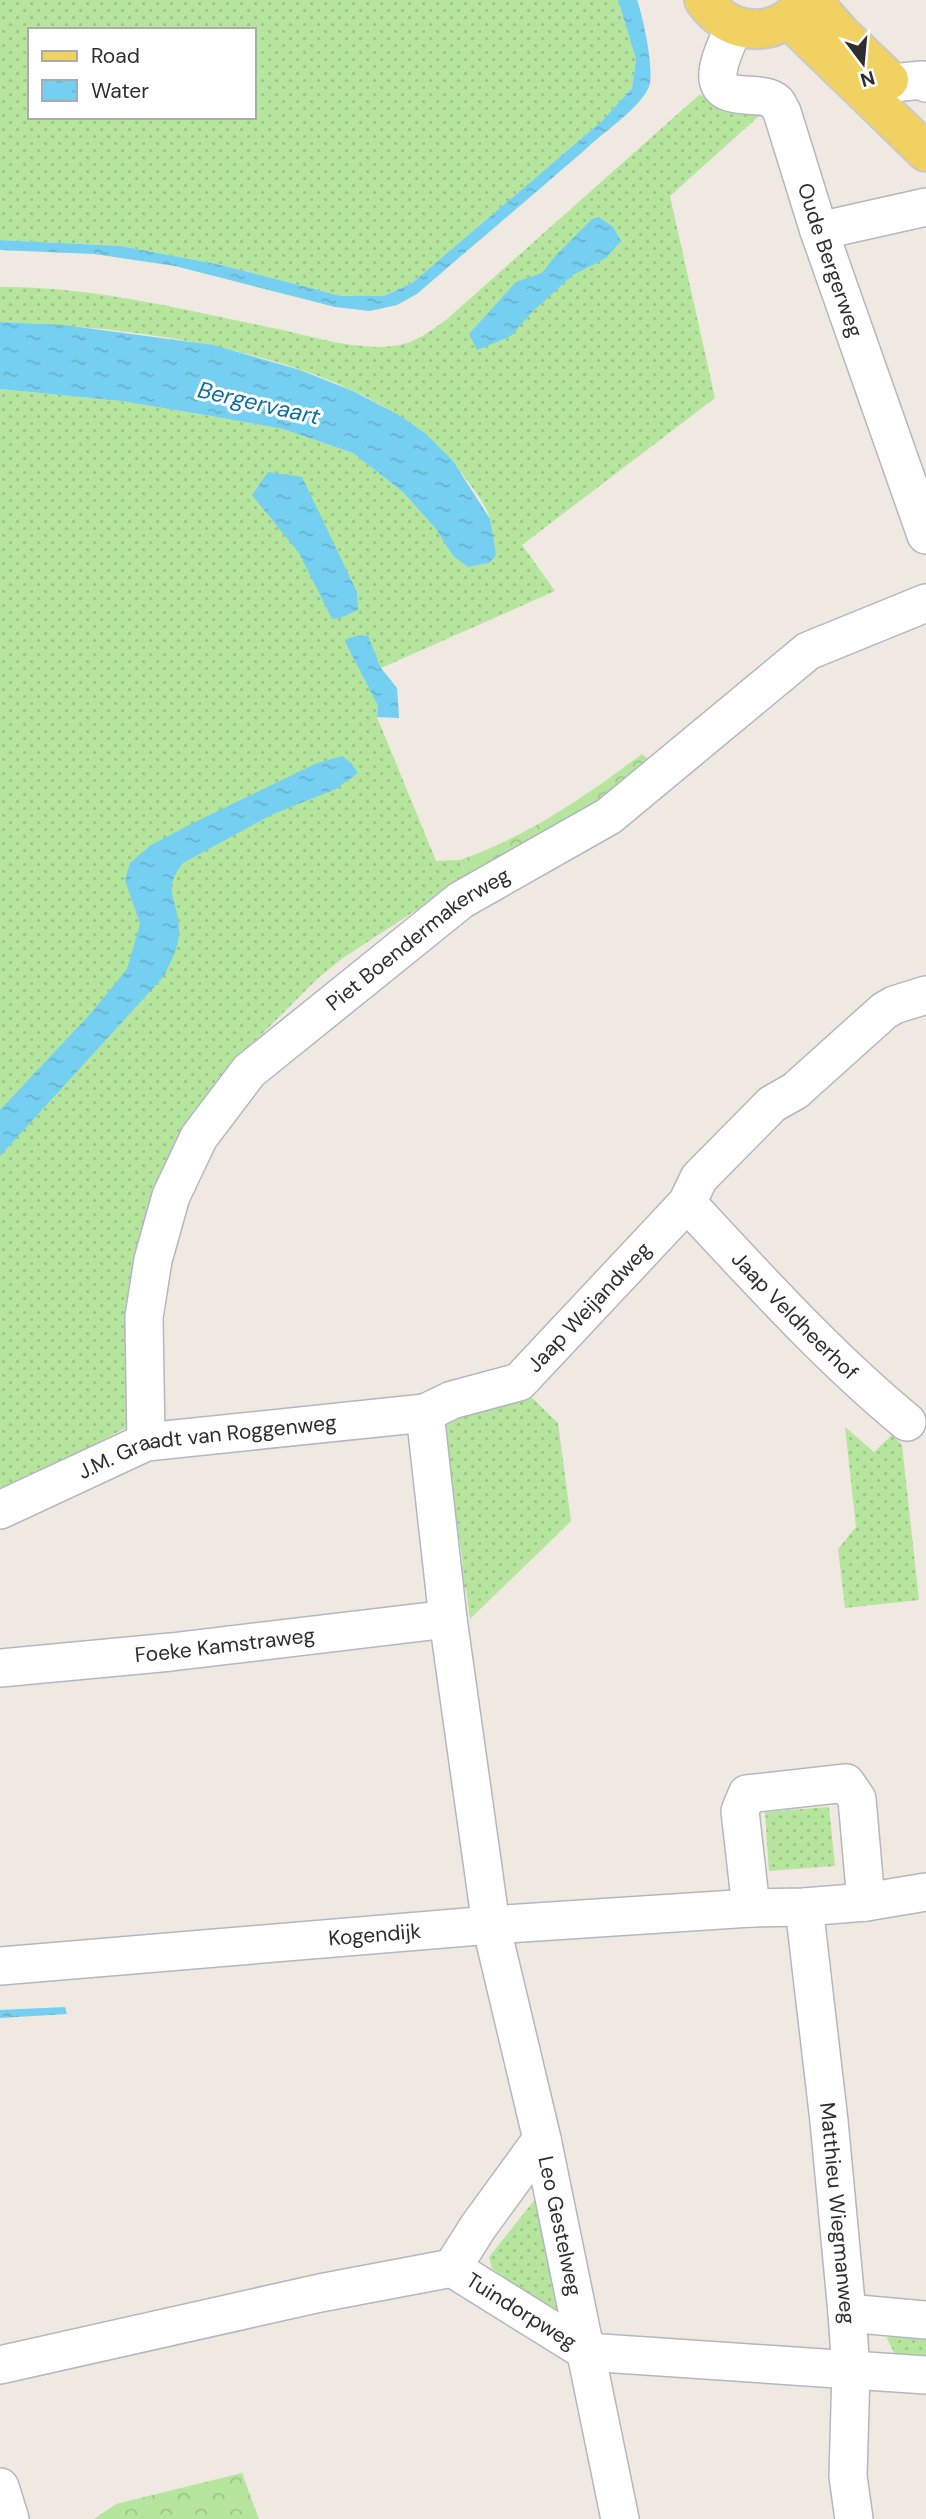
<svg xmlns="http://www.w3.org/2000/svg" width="926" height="2519" font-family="'DM Sans',sans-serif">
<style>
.grass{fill:url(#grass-dots);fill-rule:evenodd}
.forest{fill:url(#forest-crowns)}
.water{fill:url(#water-ripples)}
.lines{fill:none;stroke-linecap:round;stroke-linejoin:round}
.minor-casing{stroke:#b4b7c1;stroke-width:40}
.major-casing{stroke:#c9c9c9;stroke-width:42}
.minor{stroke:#fff;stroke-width:37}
.major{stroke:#f2d163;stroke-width:38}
.labels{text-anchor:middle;stroke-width:6;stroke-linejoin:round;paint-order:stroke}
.street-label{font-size:21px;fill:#2e2e2e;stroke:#fff}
.water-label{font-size:23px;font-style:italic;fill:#0d6fa3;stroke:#fff}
</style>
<defs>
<pattern id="grass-dots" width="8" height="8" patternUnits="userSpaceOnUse" patternTransform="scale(1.75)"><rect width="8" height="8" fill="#b6e59e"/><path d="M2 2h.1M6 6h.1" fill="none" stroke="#9dc588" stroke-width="1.8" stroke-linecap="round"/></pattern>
<pattern id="forest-crowns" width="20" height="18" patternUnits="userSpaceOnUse" patternTransform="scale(1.75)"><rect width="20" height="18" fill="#b6e59e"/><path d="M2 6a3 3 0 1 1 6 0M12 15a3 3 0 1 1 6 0" fill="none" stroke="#9dc588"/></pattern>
<pattern id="water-ripples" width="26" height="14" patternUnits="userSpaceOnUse" patternTransform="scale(1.75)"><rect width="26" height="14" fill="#75cff0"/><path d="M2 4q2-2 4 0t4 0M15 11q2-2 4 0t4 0" fill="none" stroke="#66b2ce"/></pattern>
</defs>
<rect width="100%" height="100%" fill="#efe9e1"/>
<g class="grass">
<path d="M0,0H618L636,59L632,88L602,121L412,283L384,296H341L221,265L121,246L0,240ZM30,30H254V117H30Z"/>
<path d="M699,95L728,99L759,116L670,196L715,398L522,545L555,591L381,668L367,636L345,642L378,706L377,717L436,861L460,860L468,881L430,901L343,958L318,978L240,1056L198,1119L137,1422L0,1494V389L121,401L211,416L283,429L353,453L403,492L436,529L453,556L468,567L489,563C489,550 492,534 490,520C488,507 474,490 466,479C380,354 140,327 0,322V287C90,286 181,309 268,327C309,335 352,351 394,346C414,344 430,331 446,320Z"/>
<path d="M523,1389L558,1423L571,1521L470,1619L466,1589L456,1580V1570L463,1565L449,1461H441L438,1426Z"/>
<path d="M845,1427L874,1452L892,1435L902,1445L919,1600L845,1608L838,1549L856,1527Z"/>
<path d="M829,1807L835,1866L769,1871L765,1812Z"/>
<path d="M544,2188L567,2318L504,2278L492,2268L489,2257Z"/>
<path d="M892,2330H926V2360L895,2354L887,2339Z"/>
</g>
<g class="forest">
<path d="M642,754L657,767L468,881L460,860C527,837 586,796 642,754Z"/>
<path d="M242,2473L259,2519H94L116,2504Z"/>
</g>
<g class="water">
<path d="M618,0H637C643,16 656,75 648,89C637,110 605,131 587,148C531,197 473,245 417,294L397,305L370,311L335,307L175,266L94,254L0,250V240L121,246L221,265L341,296H384L412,283L602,121L632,88L636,59Z"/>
<path d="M599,217L613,227L621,241L606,258L573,275L532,312L511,336L477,350L469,334L516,282L542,273L556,255L592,219Z"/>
<path d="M0,322L64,325L213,345L300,370L353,391L397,414L425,433L453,461L490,519L496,555L489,563L468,567L453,556L436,529L403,492L353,453L283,429L211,416L121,401L0,389Z"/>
<path d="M268,472L302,477L357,592L358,610L340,618L332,619L299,553L252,495Z"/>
<path d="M360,635L368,636L381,668L397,688L399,718L377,717L378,706L345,642L349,638Z"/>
<path d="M342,756L351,763L358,773L336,789L273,814L183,863C161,891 178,898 179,929C180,946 171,961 164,976L0,1156V1110L91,1013L127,969L140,924L125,880L130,863L151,845L193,823L315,764Z"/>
<path d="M65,2007L67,2014L0,2018V2010Z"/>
</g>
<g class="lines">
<defs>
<g id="minor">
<path id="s1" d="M734,26C729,40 719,58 718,73C715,106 761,88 776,102C777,102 781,111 782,112L819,231L926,535"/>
<path d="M892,83L922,80L926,83"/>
<path d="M819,231L926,207"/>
<path id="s2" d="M687,1203C758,1279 827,1356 907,1422"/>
<path id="s3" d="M146,1442L144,1317L153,1260L171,1196L199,1137L249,1071L461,900L609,816L808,651L926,603"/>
<path id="s4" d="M0,1510L146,1442L425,1413"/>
<path id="s5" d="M0,1668L171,1652L448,1619"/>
<path id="s6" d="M804,1907L829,2121L847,2313L851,2371L848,2476L854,2519"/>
<path d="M751,1908L740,1811L747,1794L846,1783L857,1799L866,1902"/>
<path id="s7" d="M0,1966L491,1925L751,1908L804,1907L866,1902L926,1892"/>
<path d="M452,2268L478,2227L542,2139"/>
<path d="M847,2313L926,2320"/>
<path id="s8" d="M0,2365L320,2293L452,2268L587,2352L926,2375"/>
<path d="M0,2487L10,2519"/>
<path id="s9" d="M620,2519L542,2139L491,1925L448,1619L425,1413L452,1400L519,1382L687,1203L699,1178L772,1104L795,1091L884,1011L894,1005L926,995"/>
</g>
<g id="major">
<path d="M704,0C731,39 780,39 806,0"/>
<path d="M811,0L841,34L889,80"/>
<path d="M789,19L926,152"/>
</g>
</defs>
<use href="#minor" class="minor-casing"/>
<use href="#major" class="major-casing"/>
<use href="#minor" class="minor"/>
<use href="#major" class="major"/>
</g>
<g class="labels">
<g class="street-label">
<text dy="7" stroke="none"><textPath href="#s1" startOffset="290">Oude Bergerweg</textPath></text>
<text dy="7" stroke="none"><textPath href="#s3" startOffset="612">Piet Boendermakerweg</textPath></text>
<text dy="7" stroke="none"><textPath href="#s9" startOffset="1326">Jaap Weijandweg</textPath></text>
<text dy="7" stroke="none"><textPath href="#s2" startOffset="156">Jaap Veldheerhof</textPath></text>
<text dy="7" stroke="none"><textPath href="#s4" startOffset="220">J.M. Graadt van Roggenweg</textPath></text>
<text dy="7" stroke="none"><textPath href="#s5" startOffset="226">Foeke Kamstraweg</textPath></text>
<text dy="7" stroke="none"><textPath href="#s7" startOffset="376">Kogendijk</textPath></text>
<text dy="7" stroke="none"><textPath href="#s6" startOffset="308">Matthieu Wiegmanweg</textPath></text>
<text transform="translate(560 2226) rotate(78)" y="7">Leo Gestelweg</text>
<text dy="7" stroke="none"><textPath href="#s8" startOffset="544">Tuindorpweg</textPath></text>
</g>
<g class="water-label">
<text transform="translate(259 403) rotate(13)" y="8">Bergervaart</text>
</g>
</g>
<rect x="28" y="28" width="228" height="91" fill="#ffffff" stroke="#ababab" stroke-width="2"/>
<rect x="42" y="51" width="35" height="10" fill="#f2d163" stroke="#ababab" stroke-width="2"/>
<text x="91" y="63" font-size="21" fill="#2e2e2e">Road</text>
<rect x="42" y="80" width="35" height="21" fill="url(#water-ripples)" stroke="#ababab" stroke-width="2"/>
<text x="91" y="98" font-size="21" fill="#2e2e2e">Water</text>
<g transform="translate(863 63) rotate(164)" stroke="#ffffff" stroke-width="5" paint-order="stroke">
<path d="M0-5L12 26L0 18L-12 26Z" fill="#2e2e2e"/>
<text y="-10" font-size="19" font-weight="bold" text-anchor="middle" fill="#2e2e2e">N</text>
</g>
</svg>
